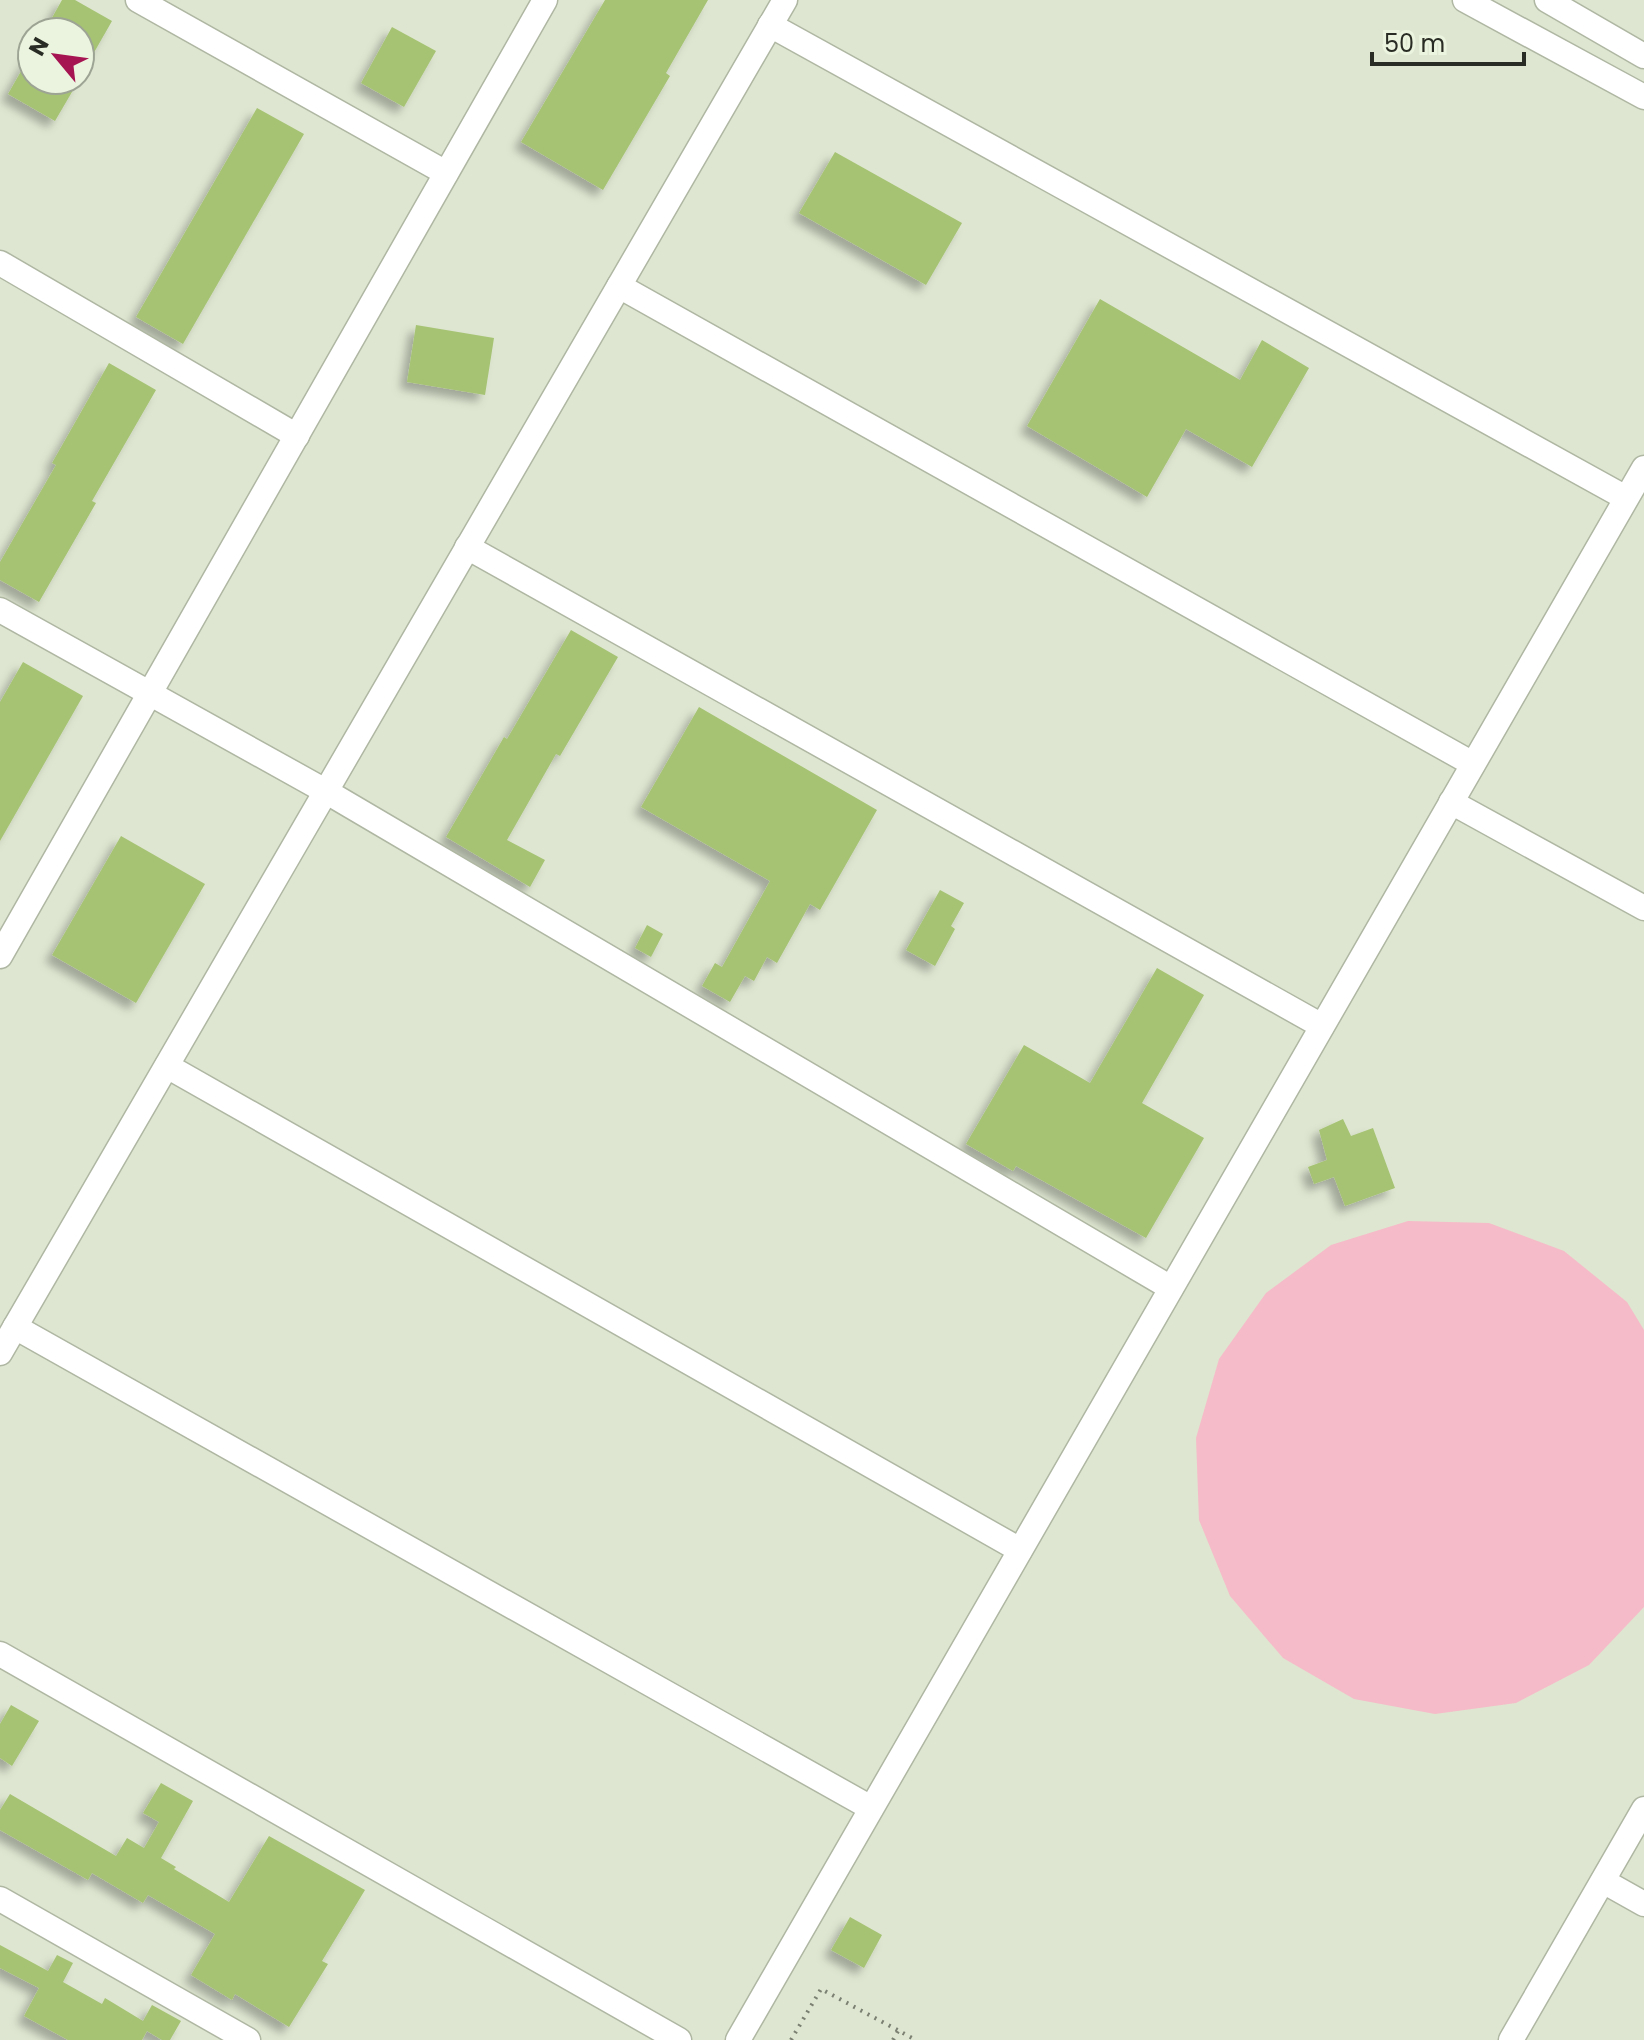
<svg xmlns="http://www.w3.org/2000/svg" width="1644" height="2040" font-family="Poppins,sans-serif">
<style>
.green{fill:#f6bbc8}
.building{fill:#a5c373;filter:url(#shadow)}
.lines{fill:none;stroke-linecap:round;stroke-linejoin:round}
.minor-casing{stroke:#afb7a3;stroke-width:27}
.path{stroke:#7b8072;stroke-width:4;stroke-dasharray:2 6;stroke-linecap:butt}
.minor{stroke:#fff;stroke-width:24}
</style>
<defs>
<filter id="shadow"><feDropShadow dx="-7" dy="7" stdDeviation="4" flood-color="#0004"/></filter>
</defs>
<rect width="100%" height="100%" fill="#dee6d1"/>
<path class="green" d="M1408,1221L1489,1223L1564,1251L1627,1302L1644,1330V1607L1589,1665L1516,1703L1435,1714L1354,1699L1283,1658L1230,1596L1199,1520L1196,1438L1219,1359L1266,1293L1331,1245Z"/>
<g class="building">
<path d="M62,0H75L112,21L80,77V32H44Z"/>
<path d="M605,0H708L666,73L670,76L603,190L521,142Z"/>
<path d="M392,27L436,51L404,107L361,83Z"/>
<path d="M32,52V80H79L55,121L8,94Z"/>
<path d="M257,108L304,134L183,344L136,317Z"/>
<path d="M835,152L962,223L926,285L799,213Z"/>
<path d="M1100,299L1240,380L1262,340L1309,368L1252,467L1186,429L1147,497L1027,426Z"/>
<path d="M416,325L494,338L485,395L407,382Z"/>
<path d="M109,363L156,390L92,501L96,503L39,602L0,580V562L56,465L52,463Z"/>
<path d="M571,630L618,657L560,756L556,754L507,840L545,860L530,887L446,837L504,737L507,739Z"/>
<path d="M23,662L83,696L0,841V702Z"/>
<path d="M699,707L877,810L820,910L810,904L777,963L767,957L754,981L745,976L730,1002L702,986L715,963L722,967L770,881L641,807Z"/>
<path d="M121,836L205,884L136,1003L52,955Z"/>
<path d="M940,890L964,903L951,926L955,929L935,966L906,950Z"/>
<path d="M647,925L663,934L651,957L635,948Z"/>
<path d="M1157,968L1204,995L1142,1103L1204,1138L1146,1238L1016,1166L1013,1171L966,1144L1024,1045L1090,1083Z"/>
<path d="M1343,1119L1351,1136L1373,1128L1395,1188L1345,1206L1334,1177L1314,1184L1308,1167L1327,1160L1319,1130Z"/>
<path d="M11,1705L39,1721L12,1766L0,1758V1724Z"/>
<path d="M161,1783L193,1801L161,1858L176,1867L174,1869L229,1902L269,1836L365,1890L322,1961L328,1964L289,2027L235,1994L232,2000L191,1975L215,1934L148,1895L143,1903L92,1873L88,1880L0,1830V1810L10,1794L116,1856L127,1838L144,1848L159,1822L143,1813Z"/>
<path d="M850,1917L882,1935L864,1968L831,1950Z"/>
<path d="M0,1945L48,1971L57,1955L73,1963L63,1982L102,2004L105,1998L143,2021L152,2005L181,2021L170,2040H162L147,2031L142,2040H68L24,2016L39,1988L0,1968Z"/>
</g>
<g class="lines">
<defs>
<g id="minor">
<path d="M138,0L446,173"/>
<path d="M1465,0L1644,97"/>
<path d="M1547,0L1644,56"/>
<path d="M770,25L1626,498"/>
<path d="M0,263L297,436"/>
<path d="M619,286L1473,764"/>
<path d="M467,547L1322,1026"/>
<path d="M0,610L327,792L1171,1288"/>
<path d="M1451,802L1644,908"/>
<path d="M0,956L545,0"/>
<path d="M167,1066L1020,1550"/>
<path d="M15,1327L871,1808"/>
<path d="M0,1353L785,0"/>
<path d="M0,1654L679,2040"/>
<path d="M1603,1881L1644,1904"/>
<path d="M0,1899L248,2040"/>
<path d="M738,2040L1644,468"/>
<path d="M1511,2040L1644,1809"/>
</g>
</defs>
<use href="#minor" class="minor-casing"/>
<g class="path">
<path d="M791,2040L821,1989L916,2040"/>
<path d="M893,2040L898,2031"/>
</g>
<use href="#minor" class="minor"/>
</g>
<g transform="translate(56 56) rotate(299)"><circle r="38" fill="#ebf4de" stroke="#9da494" stroke-width="2"/>
<path d="M0-6L14 30L0 20L-14 30Z" fill="#a61451"/>
<text y="-12" font-size="22" font-weight="bold" text-anchor="middle" fill="#292c24">N</text>
</g>
<path d="M1372 52v12h152v-12" fill="none" stroke="#292c24" stroke-width="4"/>
<text x="1384" y="52" font-size="24" fill="#292c24" stroke="#ebf4de" stroke-width="6" paint-order="stroke">50 m</text>
</svg>
